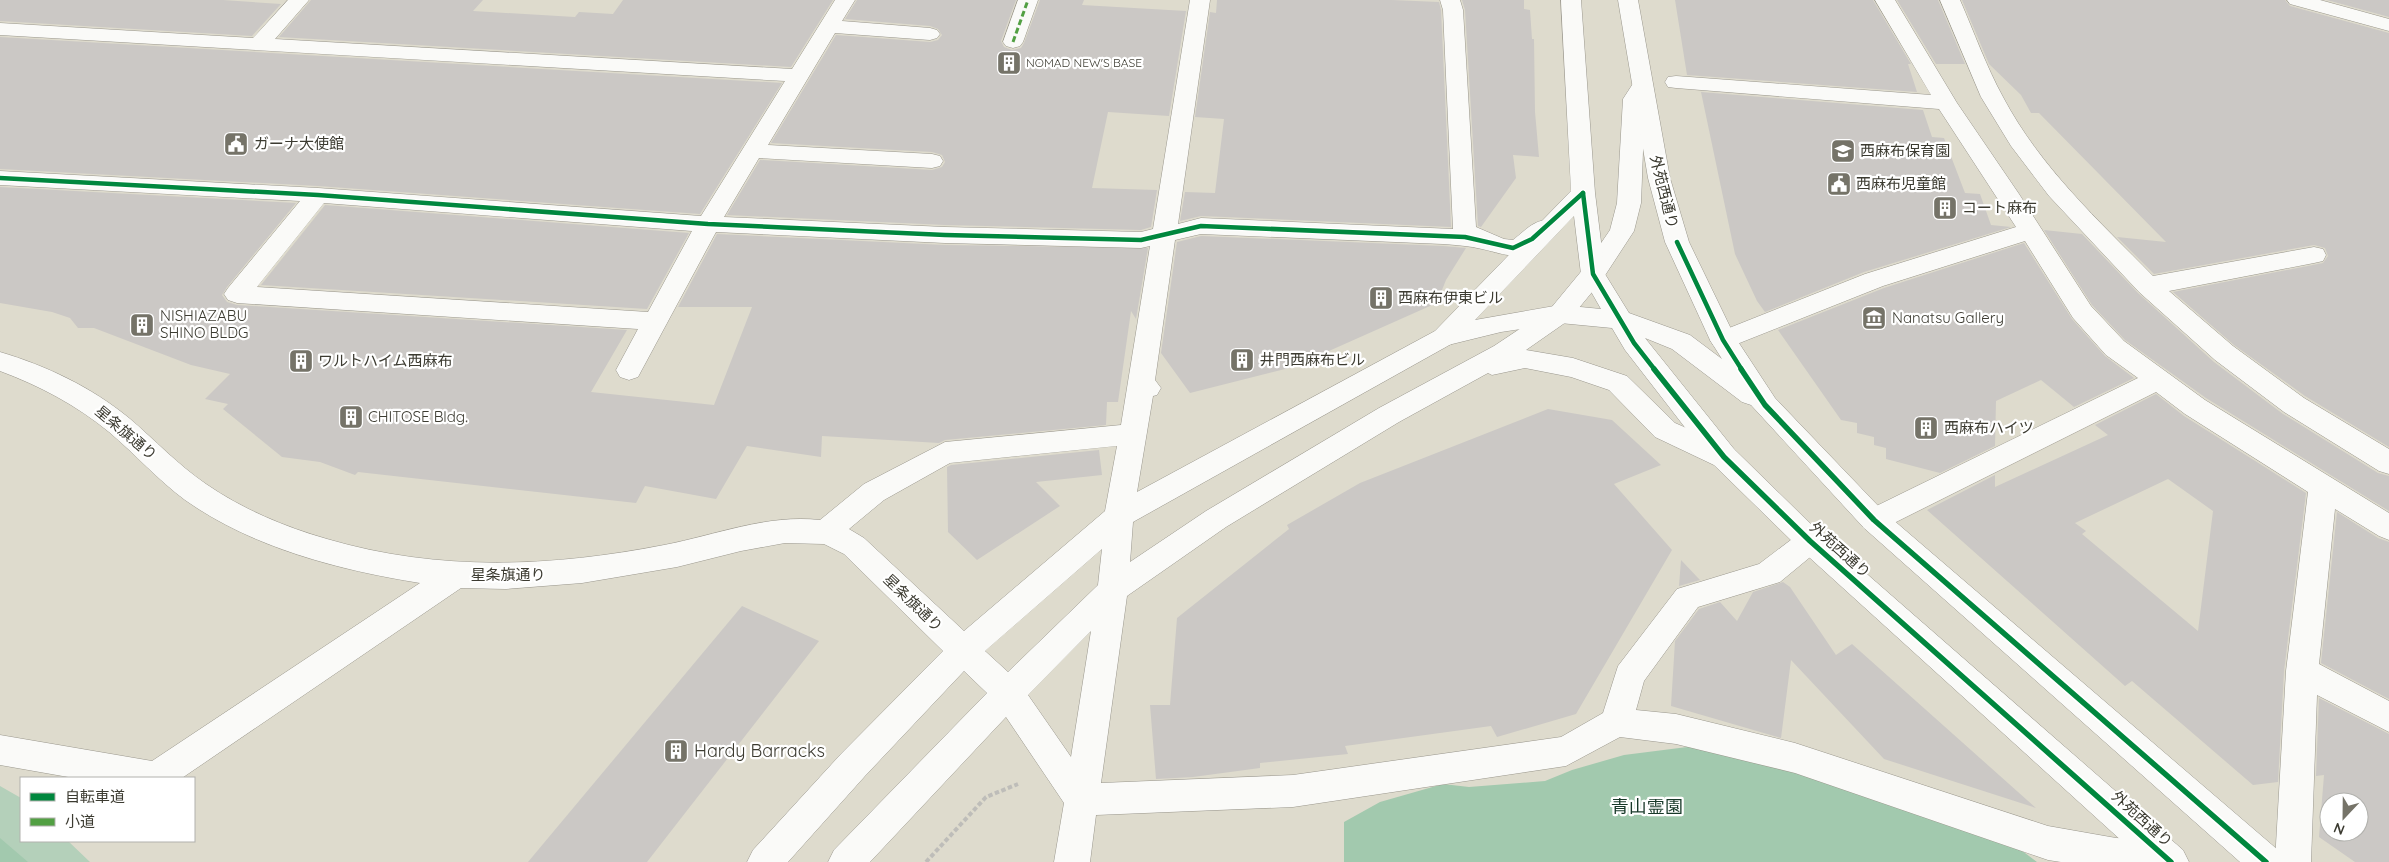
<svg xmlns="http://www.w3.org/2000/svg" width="2389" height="862" font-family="Quicksand,'Noto Sans JP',sans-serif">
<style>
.green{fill:#b4d0ba}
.forest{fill:#a2c9ae}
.building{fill:#cbc8c5;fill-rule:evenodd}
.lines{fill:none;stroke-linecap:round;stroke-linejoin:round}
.minor-casing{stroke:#9a978d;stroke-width:1}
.major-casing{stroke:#9a978d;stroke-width:1}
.path{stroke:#bebdb9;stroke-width:4;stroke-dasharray:4.5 2.5;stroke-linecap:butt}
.minor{fill:#fafaf8;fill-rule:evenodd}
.major{fill:#fafaf8;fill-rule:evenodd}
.quiet{stroke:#52a043;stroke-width:3;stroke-dasharray:6 3;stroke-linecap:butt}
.cycleway-far1-casing{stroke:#fff;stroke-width:7}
.cycleway-casing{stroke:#fff;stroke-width:9}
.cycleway-far1{stroke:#00873e;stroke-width:4.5}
.cycleway{stroke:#00873e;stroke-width:5.5}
.labels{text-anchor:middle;stroke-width:4.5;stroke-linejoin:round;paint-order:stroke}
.far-poi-label{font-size:12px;fill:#3c3b31;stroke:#fff;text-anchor:start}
.poi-label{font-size:15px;fill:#3c3b31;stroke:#fff;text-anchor:start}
.street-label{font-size:15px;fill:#3c3b31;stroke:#fff}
.near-poi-label{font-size:18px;fill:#3c3b31;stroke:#fff;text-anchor:start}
.near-park-label{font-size:18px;fill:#173828;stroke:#fff}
</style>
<rect width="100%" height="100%" fill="#dedbcd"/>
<path class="green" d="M0,786L21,798V841H68L90,862H0Z"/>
<g class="forest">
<path d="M1711,744L2009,841L2037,862H1344V822L1380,802L1443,784L1469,787L1545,781L1572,770L1624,755Z"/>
<path d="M0,838L28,862H0Z"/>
</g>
<g class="building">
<path d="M0,0H223L281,4L252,36L0,21Z"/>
<path d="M311,0H483L473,11L575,17L579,12L613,14L623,0H833L791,67L279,37Z"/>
<path d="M857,0H1016L1001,41L1004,47L1012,50L1021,48L1024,43L1040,0H1084L1082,5L1186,11L1169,116L1108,112L1092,188L1157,190L1151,227L1141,230L945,225L727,215L760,160L932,170L942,167L945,162L942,155L932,152L771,143L836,35L930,42L938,40L942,35L938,29L930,26L845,19Z"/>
<path d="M1217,0H1392L1439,2L1441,10L1451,227L1201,216L1180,221L1185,192L1215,193L1224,119L1195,117L1210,12L1216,13Z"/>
<path d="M1462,0H1524V9L1530,10L1532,39H1534L1535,112L1539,157L1513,155L1516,178L1481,227L1478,226L1465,10Z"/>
<path d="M1675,0H1873L1911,64H1908L1917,92L1687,75Z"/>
<path d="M1897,0H1938L1965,64H1936Z"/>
<path d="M1962,0H2285L2290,6L2389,33V447L2305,396L2234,345L2173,292L2323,263L2328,256L2325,248L2314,245L2154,274L2117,237L2166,242L2039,113H2031L2021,95L1989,64Z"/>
<path d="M2327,0H2389V17Z"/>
<path d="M0,37L782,83L700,214L318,186L0,169Z"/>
<path d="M1701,92L1923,110L1932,137L1944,138L1965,193L1980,194L1991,225L2011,227L1864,272L1765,312L1757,301L1735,254Z"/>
<path d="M0,187L296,203L227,287L222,295L227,302L237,305L627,330L591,392L714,405L752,307H678L717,234L945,245L1148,248L1136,319L1131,311L1118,402H1107L1106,425L945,440L939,443L822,436L821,457L747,446L716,499L645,486L636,503L358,472L355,475L320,462L282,457L223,409L228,404L205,399L230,374L191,365L94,328H78L70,318L52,312L0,303Z"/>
<path d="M325,205L689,233L647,309L261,285Z"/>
<path d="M2044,230L2082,234L2138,293L2214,362L2283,414L2378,473L2389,476V511L2206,398L2125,340L2092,305Z"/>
<path d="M1201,236L1443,246L1466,248L1446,280L1442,290L1430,306L1293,367L1190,393L1161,353L1177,242Z"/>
<path d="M2024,243L2072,319L2105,356L2134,378L2074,407L2041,380L1996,401L1995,446L1940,473L1886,459V448L1874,445V437L1857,433V423L1841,420L1778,330L1884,288Z"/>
<path d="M2156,394L2184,416L2306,493L2284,671L2278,782L2253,785L2132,681L2125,686L1927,510L1995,475V487L2108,435L2095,425ZM2168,479L2213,511L2198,631L2082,534L2086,531L2075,523Z"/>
<path d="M1548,409L1612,420L1661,465L1614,484L1672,550L1576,714L1497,737L1491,726L1345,746L1348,754L1260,763V768L1193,777L1156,779L1150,705H1170L1177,618L1289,529L1287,525L1360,483Z"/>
<path d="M1099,450L1102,475L1036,482L1060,506L977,560L948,532L947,467L951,465Z"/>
<path d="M2337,512L2378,538L2389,542V699L2321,663Z"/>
<path d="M1681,560L1700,580L1679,586Z"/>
<path d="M1783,582L1790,587L1836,655L1852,644L2036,808L1884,759L1791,660L1781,738L1671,706L1675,641L1699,609L1720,602L1737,621L1753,592Z"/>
<path d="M742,606L819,641L647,862H528Z"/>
<path d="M2319,698L2389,734V862H2355L2319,837L2324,775L2316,776ZM2329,802H2359V832H2329Z"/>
</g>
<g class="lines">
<defs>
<g id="minor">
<path d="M288,0H309L275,39L792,69L835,0H855L842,21L930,28L937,30L940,34L937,38L930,40L835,33L768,145L932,154L940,156L943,161L940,166L932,168L759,158L724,217L945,227L1141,232L1153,229L1190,0H1210L1178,224L1201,218L1453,229L1443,10L1440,0H1460L1463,10L1476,227L1504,239L1513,240C1526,230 1536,217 1553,221L1557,227C1553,234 1546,238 1540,243C1516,262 1509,255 1482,249C1470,246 1456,245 1443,244L1201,234L1175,240L1155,380L1161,388L1157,395L1153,396L1137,492L1435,331L1444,328L1453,331L1457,337L1453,343L1133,522L1130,562L1206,511L1379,408L1494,346L1551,308L1584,268L1610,230L1617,203L1623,99L1634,82L1642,81L1650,82L1653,87L1645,99L1641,203L1634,231L1602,280L1569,320L1526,350L1573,358L1627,376L1675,423L1734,449L1738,457L1734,465L1724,468L1714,465L1655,437L1609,390L1571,377L1525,368L1492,375L1488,373L1399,422L1226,527L1127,596L1101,783L1293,775L1561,737L1603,713L1618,666L1677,589L1759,564L1800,533L1810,529L1820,533L1825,541L1820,549L1780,582L1698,607L1644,681L1636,710L1676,714L1795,743L2048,826L2116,838L2165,840L2177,845L2183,857L2180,862H2061L2048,860L1795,773L1676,744L1620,737L1566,766L1293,807L1096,815L1090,862H1054L1064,803L1006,717L870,862H828L834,850L987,693L964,671L865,776L788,862H747L753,850L841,754L943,651L844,554L824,544L785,543L741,551L677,567L582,583L506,589L461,588L182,778H74L0,765V735L152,761L420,583C339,570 253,548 185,500C158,480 135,454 109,432C76,405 40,386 0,371V352C47,366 91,387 129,418C155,440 178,465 206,484C242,509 285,527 327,539C439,572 551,567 664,545C716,535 767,514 820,520L864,484L945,442L1121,425L1150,246L1141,248L945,243L716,232L638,377L629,380L620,377L616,370L638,329L237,303L228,300L224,294L228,288L300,201L0,185V171L318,188L701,216L785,81L0,35V23L253,38ZM324,203L692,231L648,312L257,287ZM1117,446L1105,511L964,631L864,538L849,529L884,500L950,463ZM1102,549L1098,585L1008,672L985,651ZM1091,631L1071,757L1028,695Z"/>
<path d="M1018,0H1038L1023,42L1020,46L1013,48L1006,46L1003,42Z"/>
<path d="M1875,0H1895L1957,103L2019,194L2091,306L2124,341L2205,400L2389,513V540L2379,536L2335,509L2319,664L2389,701V732L2317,695L2311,862H2275L2286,671L2308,492L2185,414L2156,392L1884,528L1874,532L1864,528L1859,520L1864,512L2138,378L2106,355L2073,318L2025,241L1883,286L1732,346L1723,349L1714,346L1710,340L1714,334L1865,274L2016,227L1939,109L1676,88L1668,87L1665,82L1668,77L1676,76L1931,95Z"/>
<path d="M1940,0H1960C1974,32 1986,66 2003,97C2040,167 2099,221 2153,276L2314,247L2323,249L2326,255L2323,261L2314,263L2169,291L2233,346L2304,398L2389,449V474L2379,471L2284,412L2215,360L2139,292L2049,196L2011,146L1981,97Z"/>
<path d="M2287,0H2320L2389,19V31L2290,4Z"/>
</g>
<path id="major" d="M1561,0H1581L1595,193L1605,274L1629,313L1690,335L1722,359L1710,340L1665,242L1648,178L1618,0H1638L1670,178L1689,242L1735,337L1775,398L1884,512L2278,850L2284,862H2240L1864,528L1751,405L1742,402L1672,349L1645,338L1734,449L1820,533L2183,850L2189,862H2145L1800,549L1714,465L1625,350L1612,328L1560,323L1501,332L1444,346L1435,343L1431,337L1435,331L1571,191ZM1574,216L1581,274L1601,309L1560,305L1475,320Z"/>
</defs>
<use href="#minor" class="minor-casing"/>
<use href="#major" class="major-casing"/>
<path class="path" d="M926,862L986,797L1018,784"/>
<use href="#minor" class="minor"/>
<use href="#major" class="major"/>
<path class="quiet" d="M1013,42L1028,0"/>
<defs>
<g id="cycleway-far1">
<path d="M0,178L318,195L708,224L945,235L1141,240L1201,226L1465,237L1513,248L1532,239L1583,193"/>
<path d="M1583,193L1593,274L1634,343L1655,370"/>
<path d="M1677,242L1723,340L1742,370"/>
</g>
<g id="cycleway">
<path d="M1654,369L1724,457L1810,541L2171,862"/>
<path d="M1741,369L1765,405L1874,520L2266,862"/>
</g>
</defs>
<use href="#cycleway-far1" class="cycleway-far1-casing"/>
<use href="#cycleway" class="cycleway-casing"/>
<use href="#cycleway-far1" class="cycleway-far1"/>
<use href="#cycleway" class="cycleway"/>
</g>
<defs>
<symbol id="building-square" viewBox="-11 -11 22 22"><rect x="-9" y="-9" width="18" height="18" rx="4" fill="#757368" stroke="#fff"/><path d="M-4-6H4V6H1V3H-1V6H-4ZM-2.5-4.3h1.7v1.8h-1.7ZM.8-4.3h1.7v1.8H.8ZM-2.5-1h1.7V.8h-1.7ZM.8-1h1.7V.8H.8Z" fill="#fff"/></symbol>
<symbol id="civic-square" viewBox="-11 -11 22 22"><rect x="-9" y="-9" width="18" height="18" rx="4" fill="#757368" stroke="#fff"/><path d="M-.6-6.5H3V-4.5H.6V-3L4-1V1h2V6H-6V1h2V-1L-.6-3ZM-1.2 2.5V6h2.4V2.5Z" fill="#fff"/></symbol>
<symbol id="school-square" viewBox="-11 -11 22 22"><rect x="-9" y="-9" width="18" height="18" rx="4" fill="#757368" stroke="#fff"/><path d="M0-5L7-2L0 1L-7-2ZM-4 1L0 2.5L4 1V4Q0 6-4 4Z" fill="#fff"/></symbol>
<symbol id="museum-square" viewBox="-11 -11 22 22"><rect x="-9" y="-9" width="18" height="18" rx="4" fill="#757368" stroke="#fff"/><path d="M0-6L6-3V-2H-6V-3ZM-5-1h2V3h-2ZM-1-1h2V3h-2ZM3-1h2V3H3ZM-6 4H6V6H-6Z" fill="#fff"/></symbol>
</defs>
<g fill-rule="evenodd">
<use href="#building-square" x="995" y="49" width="28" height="28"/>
<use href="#civic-square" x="222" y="130" width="28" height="28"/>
<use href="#school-square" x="1829" y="137" width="28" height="28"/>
<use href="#civic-square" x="1825" y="170" width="28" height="28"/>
<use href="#building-square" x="1931" y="194" width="28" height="28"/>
<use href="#building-square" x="1367" y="284" width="28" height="28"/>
<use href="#museum-square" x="1860" y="304" width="28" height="28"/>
<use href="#building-square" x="128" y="311" width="28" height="28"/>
<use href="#building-square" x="1228" y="346" width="28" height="28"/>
<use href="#building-square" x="287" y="347" width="28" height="28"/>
<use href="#building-square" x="337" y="403" width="28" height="28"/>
<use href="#building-square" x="1912" y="414" width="28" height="28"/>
<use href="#building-square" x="662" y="737" width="28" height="28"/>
</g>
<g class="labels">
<g class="far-poi-label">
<text x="1026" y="67">NOMAD NEW'S BASE</text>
</g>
<g class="poi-label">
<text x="254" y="149">ガーナ大使館</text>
<text x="1860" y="156">西麻布保育園</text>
<text x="1856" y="189">西麻布児童館</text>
<text x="1962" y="213">コート麻布</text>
<text x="1398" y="303">西麻布伊東ビル</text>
<text x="160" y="321">NISHIAZABU<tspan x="160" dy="17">SHINO BLDG</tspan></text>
<text x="1892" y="323">Nanatsu Gallery</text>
<text x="1260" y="365">井門西麻布ビル</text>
<text x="318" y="366">ワルトハイム西麻布</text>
<text x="368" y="422">CHITOSE Bldg.</text>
<text x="1944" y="433">西麻布ハイツ</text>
</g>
<g class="street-label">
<text transform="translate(1664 192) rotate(76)" y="5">外苑西通り</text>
<text transform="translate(126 433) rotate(40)" y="5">星条旗通り</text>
<text transform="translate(1840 550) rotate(42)" y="5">外苑西通り</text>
<text x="508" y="580">星条旗通り</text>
<text transform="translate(913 603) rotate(44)" y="5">星条旗通り</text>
<text transform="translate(2142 819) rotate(42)" y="5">外苑西通り</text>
</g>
<g class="near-poi-label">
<text x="694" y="757">Hardy Barracks</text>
</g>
<g class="near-park-label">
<text x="1647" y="813">青山霊園</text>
</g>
</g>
<rect x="20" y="777" width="175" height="65" fill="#ffffff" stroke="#b1b1ad"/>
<rect x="30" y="793" width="25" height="8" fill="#00873e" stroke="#b1b1ad"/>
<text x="65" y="802" font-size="15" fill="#3c3b31">自転車道</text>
<rect x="30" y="818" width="25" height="8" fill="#52a043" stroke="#b1b1ad"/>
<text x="65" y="827" font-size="15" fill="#3c3b31">小道</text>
<g transform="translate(2344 817) rotate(202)"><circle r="24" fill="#ffffff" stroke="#b1b1ad"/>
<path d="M0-4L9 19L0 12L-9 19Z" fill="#757368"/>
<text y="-8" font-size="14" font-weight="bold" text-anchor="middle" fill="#3c3b31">N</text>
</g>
</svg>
